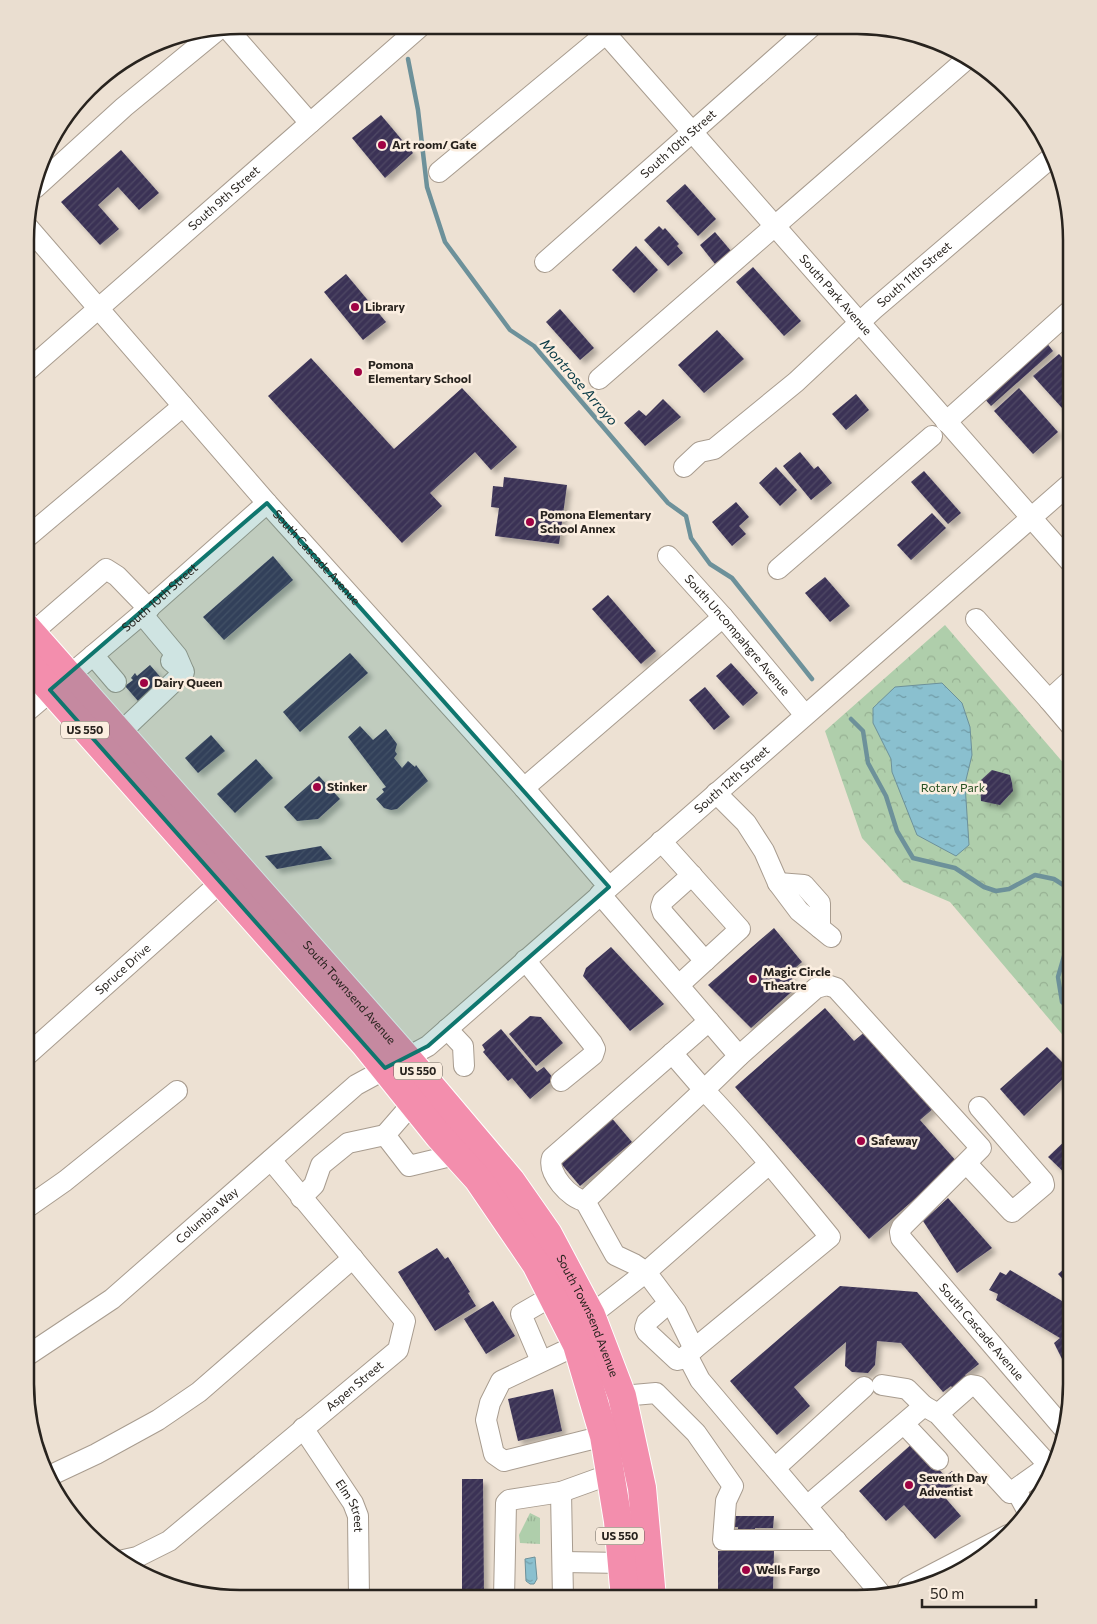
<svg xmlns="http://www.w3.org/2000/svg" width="1097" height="1624" font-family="Commissioner,sans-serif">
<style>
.grass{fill:url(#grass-tufts)}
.park{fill:url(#park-crowns)}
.water{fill:url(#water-ripples);stroke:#6d919a}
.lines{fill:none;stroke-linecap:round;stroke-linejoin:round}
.stream{stroke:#6d919a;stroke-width:4.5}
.building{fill:url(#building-hatch);filter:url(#shadow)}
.minor-casing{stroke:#a89c8f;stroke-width:22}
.highway-casing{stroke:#fff;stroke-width:30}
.minor{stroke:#fff;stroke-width:20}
.highway{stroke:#f38ead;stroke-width:28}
.marked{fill:#0f766e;fill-opacity:0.2;stroke:#0f766e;stroke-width:4;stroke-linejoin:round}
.poi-dot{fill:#a00344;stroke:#fbeee0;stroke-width:2}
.labels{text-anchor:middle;stroke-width:5;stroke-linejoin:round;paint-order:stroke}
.shield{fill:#fbeee0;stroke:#676058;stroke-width:1}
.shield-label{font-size:11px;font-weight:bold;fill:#28231e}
.street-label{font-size:12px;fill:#28231e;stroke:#fbeee0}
.poi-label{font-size:12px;font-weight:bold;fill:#28231e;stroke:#fbeee0;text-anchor:start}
.park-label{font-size:12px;fill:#265021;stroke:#fbeee0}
.water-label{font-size:14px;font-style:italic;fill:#043743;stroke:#fbeee0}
.rim{fill:none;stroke:#28231e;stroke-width:2.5}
</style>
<defs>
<pattern id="grass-tufts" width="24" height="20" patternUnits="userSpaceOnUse" patternTransform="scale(1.25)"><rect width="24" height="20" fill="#afceab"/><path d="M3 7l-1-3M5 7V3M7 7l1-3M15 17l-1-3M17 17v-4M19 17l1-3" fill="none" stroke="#97b193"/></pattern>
<pattern id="park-crowns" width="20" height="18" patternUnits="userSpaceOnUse" patternTransform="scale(1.25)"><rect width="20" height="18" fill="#afceab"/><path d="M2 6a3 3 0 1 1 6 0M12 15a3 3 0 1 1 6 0" fill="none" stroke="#97b193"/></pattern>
<pattern id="water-ripples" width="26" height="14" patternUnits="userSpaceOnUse" patternTransform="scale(1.25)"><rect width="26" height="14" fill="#8ac0cf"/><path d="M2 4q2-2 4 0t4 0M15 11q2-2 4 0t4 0" fill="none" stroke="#719ca7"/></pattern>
<pattern id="building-hatch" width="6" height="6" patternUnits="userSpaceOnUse" patternTransform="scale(1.25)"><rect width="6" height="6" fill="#3b3356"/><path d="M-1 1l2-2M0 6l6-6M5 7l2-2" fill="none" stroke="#4f4865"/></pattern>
<filter id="shadow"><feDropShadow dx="4.5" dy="4.5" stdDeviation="2.5" flood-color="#0004"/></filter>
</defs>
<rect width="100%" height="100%" fill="#ede1d3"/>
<path class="grass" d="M530,1513L540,1518V1544L520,1543L519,1535Z"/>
<path class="park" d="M945,625L1072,773V1046L950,902L903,882L862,838L825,731Z"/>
<g class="water">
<path d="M942,683L962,703L970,727L972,755L965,784L969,845L956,856L917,835L892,772L891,759L873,723V708L895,687Z"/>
<path d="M535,1557L537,1579L534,1584H530L526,1581L525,1559Z"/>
</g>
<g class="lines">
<g class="stream">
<path d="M387,25V26"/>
<path d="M408,59L418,110L427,187L445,242L510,330L534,346L668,503L686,516L691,538L710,564L732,578L812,679"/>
<path d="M851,719L863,731L868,763L886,796L897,831L913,858L955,868L984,887L996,891L1009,889L1035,875L1054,879L1065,886L1071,906L1069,939L1058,977L1062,1002L1072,1010"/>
</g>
</g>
<g class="building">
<path d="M381,115L413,153L385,178L352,138Z"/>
<path d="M121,150L159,193L139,210L118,187L98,205L119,229L100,245L61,202Z"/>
<path d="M685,184L716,219L698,236L666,201Z"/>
<path d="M659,226L663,230L665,228L679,244L677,246L683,253L668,266L644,240Z"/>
<path d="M715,232L731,251L715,264L700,245Z"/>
<path d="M636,246L658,270L634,293L612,270Z"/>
<path d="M753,267L801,321L784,336L736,282Z"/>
<path d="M346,274L386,322L363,340L324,292Z"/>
<path d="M560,309L594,348L580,360L546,322Z"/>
<path d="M1072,319V335L1071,336L1063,327Z"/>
<path d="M717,330L744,359L704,393L678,365Z"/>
<path d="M1046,342L1053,351L991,406L983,397Z"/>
<path d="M1059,354L1072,368V419L1033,376Z"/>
<path d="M311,358L394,449L462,388L517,447L491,470L475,452L430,493L442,506L402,543L268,396Z"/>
<path d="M1019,388L1058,432L1033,454L994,411Z"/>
<path d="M856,394L869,410L846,430L832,414Z"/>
<path d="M663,399L681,417L645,446L624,423L639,410L646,416Z"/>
<path d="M800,452L814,469L818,466L832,483L811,500L783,466Z"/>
<path d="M776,467L797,490L780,506L759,483Z"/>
<path d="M924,471L961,513L948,524L911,482Z"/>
<path d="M504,477L567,485L559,544L495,536L499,508L491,507L493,486L503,487Z"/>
<path d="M736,502L749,517L739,526L746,534L732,546L712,522Z"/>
<path d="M932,513L946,528L911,560L897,545Z"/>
<path d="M273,556L293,580L224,640L203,617Z"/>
<path d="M825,577L850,606L830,622L805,593Z"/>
<path d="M608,595L656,651L641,664L592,609Z"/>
<path d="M350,653L368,673L300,732L283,712Z"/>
<path d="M731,663L758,693L743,706L716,676Z"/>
<path d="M150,665L163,680L138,701L125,686L133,680L131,678L135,673L137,676Z"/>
<path d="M705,687L730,717L714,730L689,700Z"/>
<path d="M360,726L373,740L386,729L397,744L395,751L397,754L394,758L402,768L408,761L415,767L416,765L428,781L397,809L391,810L384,808L376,799L384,792L382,789L386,787L348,737Z"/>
<path d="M211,735L225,751L198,773L185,758Z"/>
<path d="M256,759L273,778L235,813L217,794Z"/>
<path d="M992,770L1010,775L1012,783L1013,791L1000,805L981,801L980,781Z"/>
<path d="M319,776L340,799L318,819L297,821L284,807Z"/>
<path d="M321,846L332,859L277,869L265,856Z"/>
<path d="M774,928L802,962L788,974L798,986L751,1028L708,985Z"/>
<path d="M611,947L664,1004L630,1031L583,976L586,968Z"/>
<path d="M825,1008L854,1041L867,1030L935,1107L920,1120L957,1162L869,1239L735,1087Z"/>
<path d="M530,1016L541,1017L563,1043L536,1066L509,1034Z"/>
<path d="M501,1029L537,1072L544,1067L554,1079L530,1099L512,1078L508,1081L483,1052L485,1050L482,1045Z"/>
<path d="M1047,1047L1071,1071L1024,1116L1000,1089Z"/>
<path d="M610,1116L632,1142L580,1186L558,1160Z"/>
<path d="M1072,1134V1180L1048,1157Z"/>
<path d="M948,1198L992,1248L957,1273L923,1221Z"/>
<path d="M437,1248L445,1259L448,1257L470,1292L468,1293L476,1306L435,1331L398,1272Z"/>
<path d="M1072,1262V1289L1058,1274Z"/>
<path d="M1010,1270L1072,1307V1367L1067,1369L1054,1343L1060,1338L996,1300L998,1294L989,1290L1000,1272L1006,1275Z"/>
<path d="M840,1286L917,1292L979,1364L965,1375L970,1381L957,1393L951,1386L943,1392L901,1343L877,1341L875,1365L868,1373L852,1372L845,1366L846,1342L794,1387L810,1406L777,1435L730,1381Z"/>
<path d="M493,1301L515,1336L486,1354L464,1319Z"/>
<path d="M553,1389L562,1431L518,1441L508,1399Z"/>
<path d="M914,1442L945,1476L952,1471L959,1479L942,1494L961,1516L935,1539L904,1505L886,1521L859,1491Z"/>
<path d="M462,1479H483L484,1598H462Z"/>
<path d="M719,1516H774L773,1528H755V1551H774L773,1589H752V1595H739V1590H718V1551H738V1527H719Z"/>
<rect x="570" y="1592" width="18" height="6"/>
</g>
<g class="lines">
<defs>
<g id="minor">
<path id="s1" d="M599,26L1072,564"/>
<path d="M226,27L310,123"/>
<path d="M439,172L615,26"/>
<path d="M35,188L124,107L219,29"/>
<path id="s2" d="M27,226L267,503L524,788L609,887"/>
<path id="s3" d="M545,262L811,27"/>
<path id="s4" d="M27,371L421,26"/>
<path d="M599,379L968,58"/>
<path d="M946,422L1072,309"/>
<path id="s5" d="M684,467L700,452L714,449L796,382L873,310L1053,156"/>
<path d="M26,538L183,406"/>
<path id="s6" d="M668,556L723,617L805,715"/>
<path d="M778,569L932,436"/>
<path d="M142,614L177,656L183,670"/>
<path d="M976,619L1049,700L1072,679"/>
<path d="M32,633L106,569L117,576L149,609"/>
<path d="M93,655L116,682"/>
<path d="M1049,700L1072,727"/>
<path id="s7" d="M26,712L142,614L267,503"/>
<path d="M121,732L184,672L171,661"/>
<path d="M524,788L723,617"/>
<path d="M716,793L746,823L764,851L778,883L799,911L831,937"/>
<path d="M661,841L740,929L679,985"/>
<path d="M692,875L663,901L661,907L663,913L705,961"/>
<path d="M778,883L804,885L820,903V928"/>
<path d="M600,894L739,1056"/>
<path d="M525,960L592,1043L595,1049L593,1055L561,1081"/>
<path d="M447,1029L463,1046L464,1066"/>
<path id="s8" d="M672,1053L704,1090L739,1056L816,988L827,985L836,988L981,1148L902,1227L900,1232L901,1238L1065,1430"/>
<path id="s9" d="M26,1056L221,882"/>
<path d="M412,1104L385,1135L409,1166L455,1155"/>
<path d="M967,1164L1012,1212L1044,1185L1043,1181L979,1107"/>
<path d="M301,1198L314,1185L321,1165L348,1143L385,1135"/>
<path d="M585,1201C570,1199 547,1173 552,1158L709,1021"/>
<path d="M25,1209L65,1181L177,1091"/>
<path d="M669,1303L647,1322L645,1328L647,1332L677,1360L682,1359L694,1349"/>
<path d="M591,1315L646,1272L676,1312L694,1349L830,1237C789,1187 749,1137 704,1090L585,1201L615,1255L634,1264L646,1272L769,1164"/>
<path d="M577,1345L501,1381L490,1403L486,1420L494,1454L504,1461L604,1436"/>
<path d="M687,1355L700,1380L881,1594"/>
<path id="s10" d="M25,1357L112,1299L356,1085L428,1046L1072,482"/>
<path d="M541,1361L521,1314L554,1295"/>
<path d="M622,1396L656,1393L696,1433L733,1486L726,1501L723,1540H836"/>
<path d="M924,1406L938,1414L1010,1493L1044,1469V1460L977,1386L971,1385L938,1414"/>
<path d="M904,1424L938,1460"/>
<path id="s11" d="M303,1428L353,1503L358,1516L359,1598"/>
<path d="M775,1468L864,1387"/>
<path d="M47,1477L96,1454L158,1420L199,1392L353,1258"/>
<path d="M1016,1490L1028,1512"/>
<path d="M561,1492L563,1598"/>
<path d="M807,1506L924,1406L907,1389L882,1385"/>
<path id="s12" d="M119,1561L137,1557L169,1541L398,1350L405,1321L271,1160"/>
<path d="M563,1562L623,1563"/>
<path d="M908,1587L1008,1535"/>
<path d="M504,1598L506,1503L509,1500L561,1492L611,1474"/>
</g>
<g id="highway">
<path id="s13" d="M26,627L406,1057L511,1181L548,1234L591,1315L622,1396L642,1488L652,1598"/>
<path d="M26,662L365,1044L439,1136L478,1179L536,1264L577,1345L604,1436L618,1521L625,1598"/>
</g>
</defs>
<use href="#minor" class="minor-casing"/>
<use href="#highway" class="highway-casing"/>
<use href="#minor" class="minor"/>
<use href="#highway" class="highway"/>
</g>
<path class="marked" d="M267,503L609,887L428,1046L385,1068L50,690Z"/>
<g class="poi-dot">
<circle cx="382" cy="145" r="5"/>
<circle cx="355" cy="307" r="5"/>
<circle cx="358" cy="372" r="5"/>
<circle cx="530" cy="522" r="5"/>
<circle cx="144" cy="683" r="5"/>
<circle cx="317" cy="787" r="5"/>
<circle cx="753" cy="979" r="5"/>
<circle cx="861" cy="1141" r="5"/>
<circle cx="909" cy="1485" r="5"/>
<circle cx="746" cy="1570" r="5"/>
</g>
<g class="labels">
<g class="shield">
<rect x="61" y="721.5" width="48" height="17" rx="4"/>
<rect x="394" y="1062.5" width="48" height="17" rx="4"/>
<rect x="596" y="1527.5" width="48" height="17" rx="4"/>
</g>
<g class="shield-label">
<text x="85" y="734">US 550</text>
<text x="418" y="1075">US 550</text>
<text x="620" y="1540">US 550</text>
</g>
<g class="street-label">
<text dy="4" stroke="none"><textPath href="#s3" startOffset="178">South 10th Street</textPath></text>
<text dy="4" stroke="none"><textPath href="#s4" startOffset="262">South 9th Street</textPath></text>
<text dy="4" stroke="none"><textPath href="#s5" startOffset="302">South 11th Street</textPath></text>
<text dy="4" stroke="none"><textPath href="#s1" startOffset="358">South Park Avenue</textPath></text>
<text dy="4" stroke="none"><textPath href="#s2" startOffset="440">South Cascade Avenue</textPath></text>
<text dy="4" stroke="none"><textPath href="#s7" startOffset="176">South 10th Street</textPath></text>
<text dy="4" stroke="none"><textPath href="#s6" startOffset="105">South Uncompahgre Avenue</textPath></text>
<text dy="4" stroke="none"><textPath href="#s10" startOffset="915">South 12th Street</textPath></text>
<text dy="4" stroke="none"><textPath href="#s9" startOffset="130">Spruce Drive</textPath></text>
<text dy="4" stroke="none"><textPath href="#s13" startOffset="488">South Townsend Avenue</textPath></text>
<text dy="4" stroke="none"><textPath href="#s10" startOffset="231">Columbia Way</textPath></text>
<text dy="4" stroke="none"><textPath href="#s13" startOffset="892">South Townsend Avenue</textPath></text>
<text dy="4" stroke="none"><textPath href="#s8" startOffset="684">South Cascade Avenue</textPath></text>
<text dy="4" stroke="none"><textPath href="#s12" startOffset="296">Aspen Street</textPath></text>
<text dy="4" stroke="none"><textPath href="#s11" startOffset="92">Elm Street</textPath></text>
</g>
<g class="poi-label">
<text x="392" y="149">Art room/ Gate</text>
<text x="365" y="311">Library</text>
<text x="368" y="369">Pomona<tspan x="368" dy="14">Elementary School</tspan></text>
<text x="540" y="519">Pomona Elementary<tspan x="540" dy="14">School Annex</tspan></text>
<text x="154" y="687">Dairy Queen</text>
<text x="327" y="791">Stinker</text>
<text x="763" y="976">Magic Circle<tspan x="763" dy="14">Theatre</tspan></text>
<text x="871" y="1145">Safeway</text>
<text x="919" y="1482">Seventh Day<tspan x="919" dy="14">Adventist</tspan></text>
<text x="756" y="1574">Wells Fargo</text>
</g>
<g class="park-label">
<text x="953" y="792">Rotary Park</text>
</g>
<g class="water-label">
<text transform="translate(579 382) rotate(49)" y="5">Montrose Arroyo</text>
</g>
</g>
<path d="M0 0H1097V1624H0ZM240 34H857A206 206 0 0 1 1063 240V1384A206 206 0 0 1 857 1590H240A206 206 0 0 1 34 1384V240A206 206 0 0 1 240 34Z" fill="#eaded0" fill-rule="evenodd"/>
<path class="rim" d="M240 34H857A206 206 0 0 1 1063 240V1384A206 206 0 0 1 857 1590H240A206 206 0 0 1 34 1384V240A206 206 0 0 1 240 34Z"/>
<path d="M922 1599v8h114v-8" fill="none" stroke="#28231e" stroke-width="2.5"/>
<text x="930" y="1599" font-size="15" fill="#28231e" stroke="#fbeee0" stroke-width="4" paint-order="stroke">50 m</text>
</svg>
